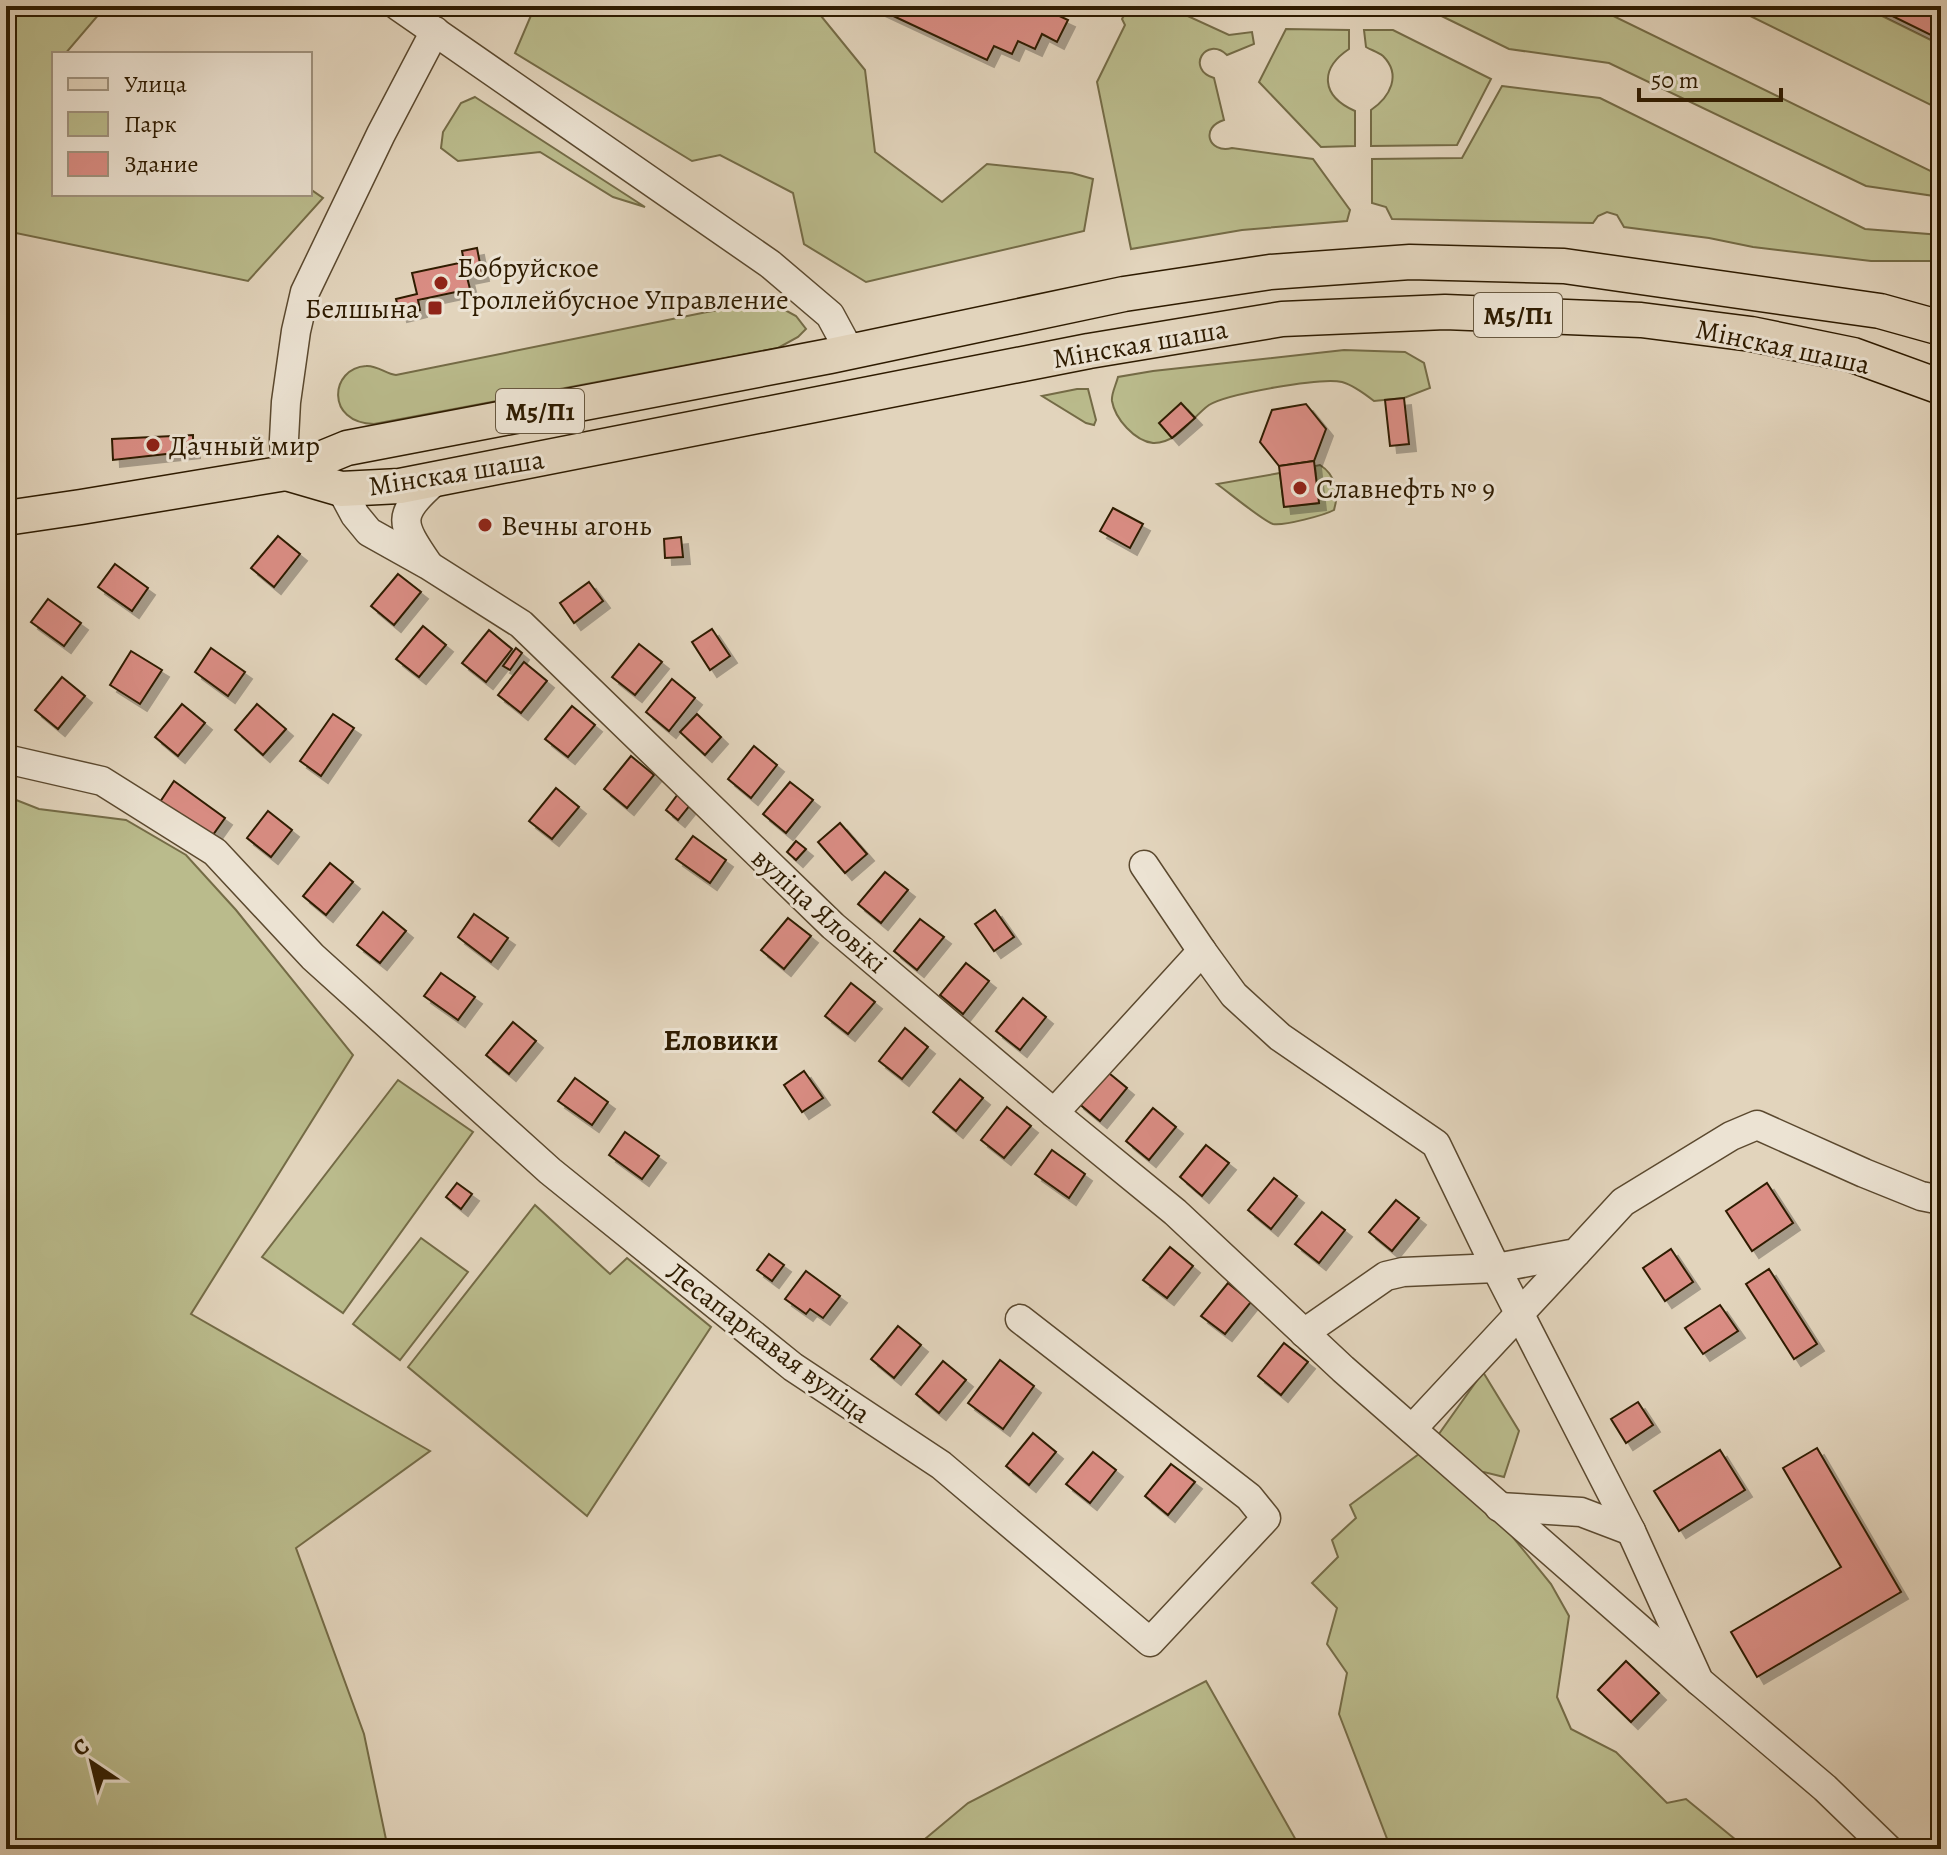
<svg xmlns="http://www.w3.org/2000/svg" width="1947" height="1855" font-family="Alegreya,serif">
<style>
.green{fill:#babb8c;stroke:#746b46;stroke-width:2}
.building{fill:#da8d84;stroke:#2e1b00;stroke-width:2;filter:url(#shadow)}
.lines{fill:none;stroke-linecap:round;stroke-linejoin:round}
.minor-casing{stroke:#5b492f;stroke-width:31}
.major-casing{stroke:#2e1b00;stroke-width:37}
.minor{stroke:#ece3d3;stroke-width:28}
.major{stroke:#e2d4bc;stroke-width:34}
.poi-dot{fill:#8f2418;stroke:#ece3d3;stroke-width:3}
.labels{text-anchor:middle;stroke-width:6;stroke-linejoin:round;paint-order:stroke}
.shield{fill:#ece3d3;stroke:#67573f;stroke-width:2}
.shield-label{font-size:26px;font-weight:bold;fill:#2e1b00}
.poi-label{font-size:28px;fill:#2e1b00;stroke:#ece3d3;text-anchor:start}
.street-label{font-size:28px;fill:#2e1b00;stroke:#ece3d3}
.neighbourhood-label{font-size:30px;font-weight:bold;fill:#2e1b00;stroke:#ece3d3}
</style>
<defs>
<filter id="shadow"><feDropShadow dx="7" dy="7" stdDeviation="0" flood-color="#0004"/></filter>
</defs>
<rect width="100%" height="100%" fill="#e2d4bc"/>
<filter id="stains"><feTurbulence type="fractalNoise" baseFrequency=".0025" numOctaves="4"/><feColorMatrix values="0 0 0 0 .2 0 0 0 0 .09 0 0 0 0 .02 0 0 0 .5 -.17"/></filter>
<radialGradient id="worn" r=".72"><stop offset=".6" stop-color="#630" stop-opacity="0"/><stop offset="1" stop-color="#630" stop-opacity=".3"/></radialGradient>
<g class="green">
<path d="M6,6H106L65,54H54V194H310V189L323,198L248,281L6,231Z"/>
<path d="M535,6H813L865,70L875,152L942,202L987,164L1072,173L1093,179L1084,231L866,282L804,244L793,193L720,155L692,161L515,53Z"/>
<path d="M1129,6H1166L1229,35L1252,32L1254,44L1227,55C1206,35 1185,69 1214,78L1224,120C1200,127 1208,154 1232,148L1313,159L1350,210L1347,221L1242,230L1131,249L1097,82L1125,25L1122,19Z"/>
<path d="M1421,6H1593L1941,176V197L1866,186L1609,63L1509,49Z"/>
<path d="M1730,6H1862L1941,45V110Z"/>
<path d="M1286,29L1349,30V49C1319,69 1321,96 1355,111V146L1321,147L1259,82Z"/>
<path d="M1364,30H1393L1491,79L1457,145L1371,146V110C1390,97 1402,75 1383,56C1378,52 1371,50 1366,47Z"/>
<path d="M1502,86L1600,98L1865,229L1941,235V261H1871L1753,247L1709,238L1624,227L1617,215L1607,212L1598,216L1593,223L1392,219L1386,207L1372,203V159L1462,158Z"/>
<path d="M475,97L645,207L613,197L540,152L458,161L441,148L443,132L461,103Z"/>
<path d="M774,304L796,316L806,329L798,337L778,348L374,424C325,423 330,368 366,366C377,365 386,374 396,375L707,312L749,305Z"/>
<path d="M1344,350L1405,352L1424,363L1430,388L1404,398L1374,401C1365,394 1353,385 1342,382C1322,377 1226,394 1209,405C1192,417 1177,444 1153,443C1135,441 1115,419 1112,401C1111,394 1116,385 1118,377L1153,371Z"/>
<path d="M1077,389H1088L1096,420L1094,425L1086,423L1042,396Z"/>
<path d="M1320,465C1336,475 1339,493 1334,510C1325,515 1284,526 1273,524C1263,521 1227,491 1217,484L1280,473L1284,507L1319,503L1315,466Z"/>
<path d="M6,796L39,809L126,820L186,855L236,910L353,1055L191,1314L430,1451L296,1548L364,1734L388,1849H6Z"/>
<path d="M398,1080L473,1132L343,1313L262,1257Z"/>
<path d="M535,1205L610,1274L627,1258L711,1327L587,1516L408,1367Z"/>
<path d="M421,1238L468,1272L400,1360L353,1324Z"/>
<path d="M1483,1372L1519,1431L1504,1477L1484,1472L1464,1490L1512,1536L1551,1584L1569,1616L1557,1697L1571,1729L1616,1752L1667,1803L1686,1799L1747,1849H1391L1339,1714L1347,1673L1327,1644L1337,1608L1312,1583L1338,1557L1332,1540L1356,1518L1350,1505L1431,1445Z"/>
<path d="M1206,1681L1301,1849H913L968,1803Z"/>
</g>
<g class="building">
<path d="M872,6H1038L1068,20L1057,42L1042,34L1035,49L1018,41L1012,54L994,46L987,60Z"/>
<path d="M1872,6H1941V40Z"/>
<path d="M477,248L482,274L467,277L470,289L418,300L420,310L400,315L396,299L417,294L412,273L464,262L462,251Z"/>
<path d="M1404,398L1409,444L1390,446L1385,400Z"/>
<path d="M1181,403L1195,418L1172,438L1159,423Z"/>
<path d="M1306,404L1326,429L1314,461L1279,466L1260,442L1272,410Z"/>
<path d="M193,435V451L113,460L112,439Z"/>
<path d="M1314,461L1319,503L1284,507L1279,466Z"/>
<path d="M1113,508L1143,524L1130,548L1100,531Z"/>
<path d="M278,536L300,554L274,587L251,568Z"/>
<path d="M681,537L683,557L665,558L664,539Z"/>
<path d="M115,564L148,588L132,611L98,587Z"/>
<path d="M398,574L421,592L394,625L371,606Z"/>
<path d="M589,582L603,601L574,623L560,603Z"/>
<path d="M48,599L81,623L64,646L31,622Z"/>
<path d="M423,626L446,645L419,677L396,659Z"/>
<path d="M712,629L730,656L710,670L692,642Z"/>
<path d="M489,630L512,649L486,682L462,663Z"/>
<path d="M639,644L662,662L635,695L612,677Z"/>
<path d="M211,648L245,672L228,696L195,672Z"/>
<path d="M516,648L522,653L510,670L503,666Z"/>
<path d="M131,651L162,670L140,704L110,685Z"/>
<path d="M524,662L547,681L521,713L498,695Z"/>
<path d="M62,677L85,696L58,729L35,710Z"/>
<path d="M672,679L695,698L669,731L646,712Z"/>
<path d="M182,704L205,723L178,756L155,737Z"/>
<path d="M257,704L286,729L263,755L235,730Z"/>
<path d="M572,706L595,725L568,757L545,739Z"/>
<path d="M333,714L354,728L321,776L300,761Z"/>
<path d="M697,714L721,737L705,755L680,732Z"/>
<path d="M754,746L777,765L751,798L728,779Z"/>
<path d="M631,756L654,775L627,808L604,789Z"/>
<path d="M174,781L225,818L210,839L160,802Z"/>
<path d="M790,782L813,800L786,833L763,814Z"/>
<path d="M556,788L579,807L552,839L529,821Z"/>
<path d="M678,794L690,805L678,820L666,810Z"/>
<path d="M268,811L292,830L271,857L247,838Z"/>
<path d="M840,823L867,854L845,873L818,842Z"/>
<path d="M693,836L726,860L710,883L676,859Z"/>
<path d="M796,841L806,849L796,860L787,852Z"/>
<path d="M330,863L353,882L326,915L303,896Z"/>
<path d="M885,872L908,890L881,923L858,904Z"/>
<path d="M995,910L1014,937L994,951L975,924Z"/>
<path d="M383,912L406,931L380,963L357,945Z"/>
<path d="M474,914L508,938L491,962L458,937Z"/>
<path d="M788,918L811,936L784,969L761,950Z"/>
<path d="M920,919L944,937L917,970L894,951Z"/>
<path d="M966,963L989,981L963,1014L940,995Z"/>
<path d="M441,973L475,997L458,1020L424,996Z"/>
<path d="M851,983L875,1002L848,1034L825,1016Z"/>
<path d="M1023,998L1046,1017L1020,1050L996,1031Z"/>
<path d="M513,1022L536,1041L509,1074L486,1055Z"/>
<path d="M905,1028L928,1047L902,1079L879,1061Z"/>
<path d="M1104,1069L1127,1088L1100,1121L1077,1102Z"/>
<path d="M804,1071L823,1098L802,1112L784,1085Z"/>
<path d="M575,1078L608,1102L592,1125L558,1101Z"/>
<path d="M960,1079L983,1098L956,1131L933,1112Z"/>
<path d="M1007,1107L1031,1126L1004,1158L981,1140Z"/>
<path d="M1153,1108L1176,1127L1149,1160L1126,1141Z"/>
<path d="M625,1132L659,1156L642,1179L609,1155Z"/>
<path d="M1206,1145L1229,1163L1202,1196L1180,1177Z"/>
<path d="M1052,1150L1085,1174L1069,1198L1035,1174Z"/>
<path d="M1274,1178L1297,1196L1271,1229L1248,1210Z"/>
<path d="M457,1183L472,1194L461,1209L446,1197Z"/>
<path d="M1767,1183L1793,1223L1752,1251L1726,1211Z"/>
<path d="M1396,1200L1419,1218L1392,1251L1369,1232Z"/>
<path d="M1322,1212L1345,1230L1319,1263L1295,1244Z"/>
<path d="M1170,1247L1193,1266L1167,1298L1143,1280Z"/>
<path d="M1671,1249L1693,1282L1665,1301L1643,1268Z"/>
<path d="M769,1254L784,1265L772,1281L757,1270Z"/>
<path d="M1769,1269L1817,1344L1794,1359L1746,1284Z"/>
<path d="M806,1271L840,1296L823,1318L810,1309L806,1314L785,1299Z"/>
<path d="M1228,1283L1251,1302L1225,1334L1201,1316Z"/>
<path d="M1720,1305L1738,1331L1703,1354L1685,1328Z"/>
<path d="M898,1326L921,1345L894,1378L871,1359Z"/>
<path d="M1284,1343L1308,1362L1281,1395L1258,1376Z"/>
<path d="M1000,1360L1034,1386L1003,1429L968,1403Z"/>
<path d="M943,1361L966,1380L939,1413L916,1394Z"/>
<path d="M1638,1402L1653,1425L1626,1443L1611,1419Z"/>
<path d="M1033,1433L1056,1452L1029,1485L1006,1466Z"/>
<path d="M1817,1448L1901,1592L1757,1677L1731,1632L1841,1567L1783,1468Z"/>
<path d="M1720,1450L1745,1490L1679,1531L1654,1491Z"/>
<path d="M1093,1452L1116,1470L1090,1503L1066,1484Z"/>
<path d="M1171,1464L1195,1482L1168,1515L1145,1496Z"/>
<path d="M1626,1661L1659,1693L1631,1722L1598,1690Z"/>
</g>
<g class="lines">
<defs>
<g id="minor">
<path d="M398,6L770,264L830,315L850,352"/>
<path d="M286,473L284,439L286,402L296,331L305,292L381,134L435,31"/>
<path d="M341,489L355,515L369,532L428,565L521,624L833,926L1054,1113L1175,1212L1343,1369L1699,1681"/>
<path d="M428,564C400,523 396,515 435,481"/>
<path d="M6,759L102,781L215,852L313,957L550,1171L793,1367L941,1465L1150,1642L1266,1518L1249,1497L1020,1319"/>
<path d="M1144,865L1202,951"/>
<path d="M1054,1113L1202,951L1234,995L1280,1037L1436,1144L1496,1268L1631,1531L1699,1681L1825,1788L1888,1849"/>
<path d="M1304,1333L1386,1276L1403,1272L1496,1268L1576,1253L1623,1202L1731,1136L1757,1125L1864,1173L1921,1196L1941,1200"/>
<path d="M1412,1429L1576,1253"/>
<path d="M1499,1507L1581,1512L1631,1531"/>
</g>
<g id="major">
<path d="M286,473L341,489L400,486L1089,351L1282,319L1445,312L1641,320L1751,334L1853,355L1941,387"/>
<path d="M6,518L81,507L286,473L347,448L830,356L1124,294L1270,272L1410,262L1564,266L1880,311L1941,328"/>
</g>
</defs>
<use href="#minor" class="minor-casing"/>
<use href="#major" class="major-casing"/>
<use href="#minor" class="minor"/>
<use href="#major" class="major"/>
</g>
<g class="poi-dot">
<circle cx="441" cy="283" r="8"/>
<rect x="427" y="300" width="16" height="16" rx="4"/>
<circle cx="153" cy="445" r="8"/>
<circle cx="1300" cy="488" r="8"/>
<circle cx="485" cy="525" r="8"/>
</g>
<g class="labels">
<g class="shield">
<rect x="1474" y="293" width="88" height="44" rx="6"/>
<rect x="496" y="389" width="88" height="44" rx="6"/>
</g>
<g class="shield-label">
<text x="1518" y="324">М5/П1</text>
<text x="540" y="420">М5/П1</text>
</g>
<g class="poi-label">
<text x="457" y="277">Бобруйское<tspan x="457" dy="32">Троллейбусное Управление</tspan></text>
<text x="419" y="318" text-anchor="end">Белшына</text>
<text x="169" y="455">Дачный мир</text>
<text x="1316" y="498">Славнефть № 9</text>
<text x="501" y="535">Вечны агонь</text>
</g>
<g class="street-label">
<text transform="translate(1140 343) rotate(-10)" y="10">Мінская шаша</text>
<text transform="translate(1783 346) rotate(12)" y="10">Мінская шаша</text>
<text transform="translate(456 472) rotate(-9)" y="10">Мінская шаша</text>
<text transform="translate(820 910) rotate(42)" y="10">вуліца Яловікі</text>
<text transform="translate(769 1342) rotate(37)" y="10">Лесапаркавая вуліца</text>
</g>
<g class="neighbourhood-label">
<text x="721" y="1050">Еловики</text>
</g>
</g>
<rect width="1947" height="1855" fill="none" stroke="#e2d4bc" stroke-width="32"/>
<rect x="8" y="8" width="1931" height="1839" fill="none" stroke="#2e1b00" stroke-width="4"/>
<rect x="16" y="16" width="1915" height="1823" fill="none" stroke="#2e1b00" stroke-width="2"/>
<rect x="52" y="52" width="260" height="144" fill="#ece3d3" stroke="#a0937f" stroke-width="2"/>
<rect x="68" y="78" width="40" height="12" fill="#e2d4bc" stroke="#a0937f" stroke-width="2"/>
<text x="124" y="92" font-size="24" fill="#2e1b00">Улица</text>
<rect x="68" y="112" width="40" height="24" fill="#babb8c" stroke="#a0937f" stroke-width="2"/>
<text x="124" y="132" font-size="24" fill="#2e1b00">Парк</text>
<rect x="68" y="152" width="40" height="24" fill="#da8d84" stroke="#a0937f" stroke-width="2"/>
<text x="124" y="172" font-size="24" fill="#2e1b00">Здание</text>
<g transform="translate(92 1763) rotate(325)" stroke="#ece3d3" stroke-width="6" paint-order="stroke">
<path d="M0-6L14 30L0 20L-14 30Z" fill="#2e1b00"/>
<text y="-12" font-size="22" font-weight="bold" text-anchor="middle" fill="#2e1b00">С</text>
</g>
<path d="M1639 88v12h142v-12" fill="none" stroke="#2e1b00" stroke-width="4"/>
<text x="1651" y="88" font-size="24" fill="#2e1b00" stroke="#ece3d3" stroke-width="6" paint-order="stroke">50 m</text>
<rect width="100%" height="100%" filter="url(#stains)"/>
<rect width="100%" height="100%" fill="url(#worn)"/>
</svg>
